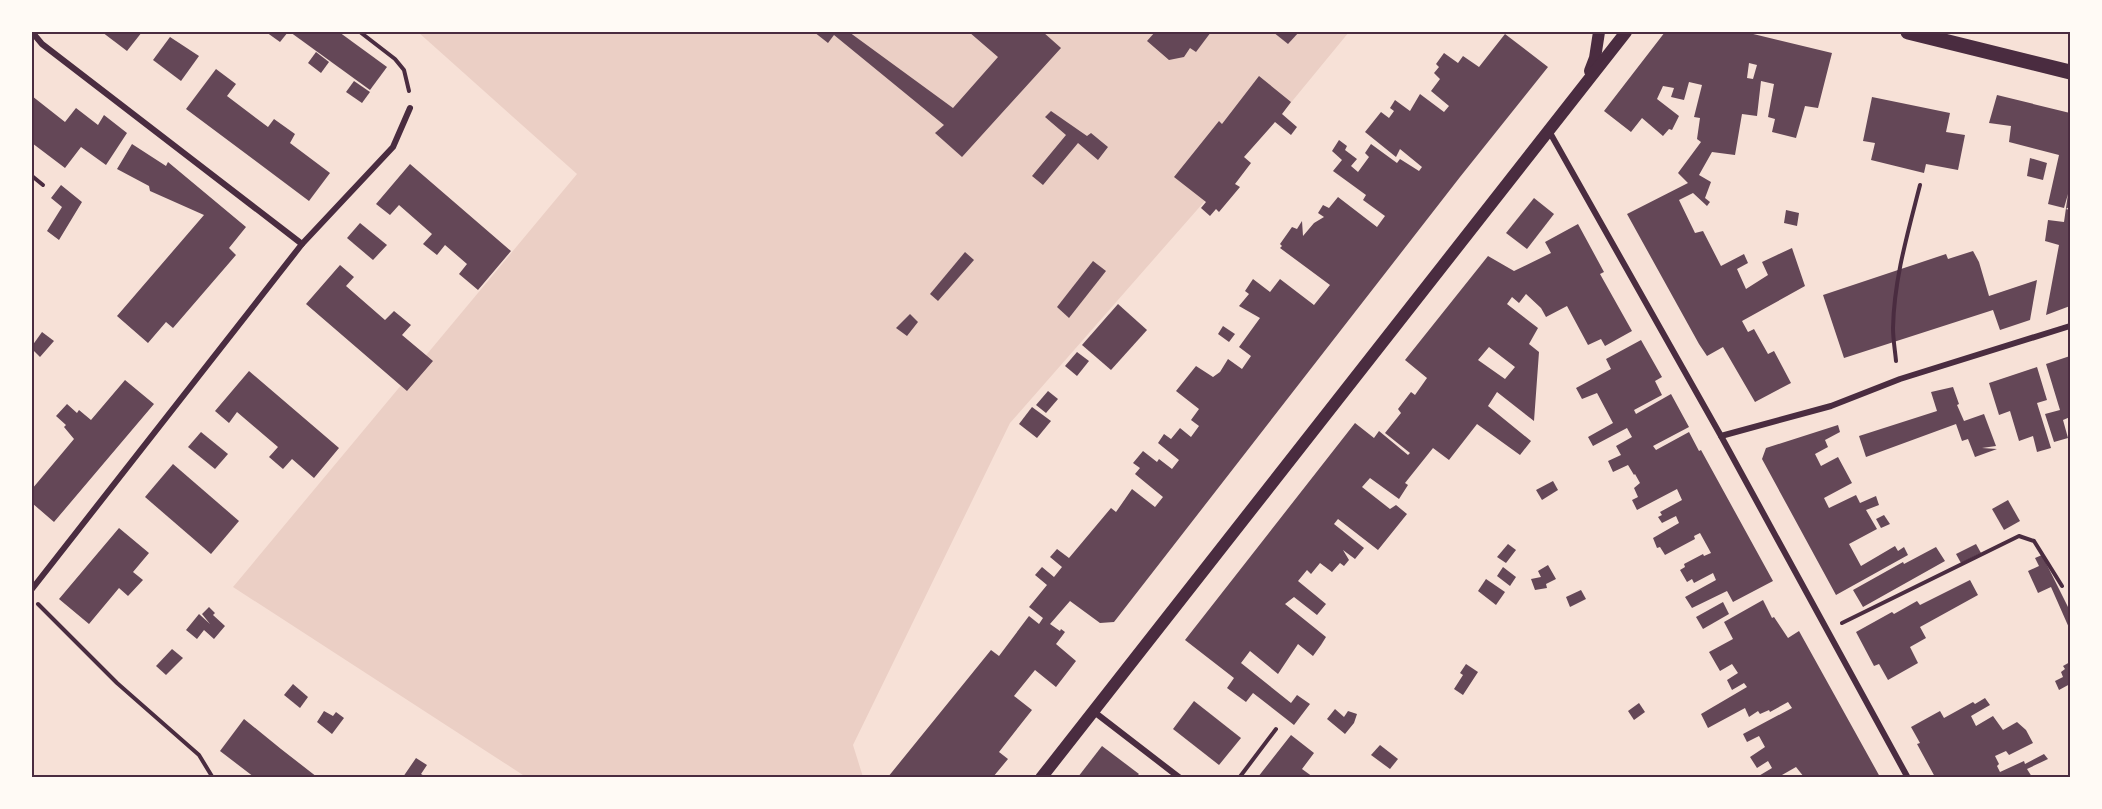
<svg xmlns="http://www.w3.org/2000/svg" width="2102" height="809" font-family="'Open Sans',sans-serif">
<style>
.green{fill:#ebcfc5}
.building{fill:#644757;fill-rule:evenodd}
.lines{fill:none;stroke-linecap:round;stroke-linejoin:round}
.path{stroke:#4a2c40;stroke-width:4}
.minor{stroke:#4a2c40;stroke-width:6}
.secondary{stroke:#4a2c40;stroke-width:12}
.primary{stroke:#4a2c40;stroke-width:15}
.neatline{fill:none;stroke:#4a2c40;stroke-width:2}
</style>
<rect width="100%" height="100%" fill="#f7e1d7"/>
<path class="green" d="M418,32H1349L1289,105L1010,423L853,745L863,777H526L233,587L577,174Z"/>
<g class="building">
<path d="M102,32H142L127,51Z"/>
<path d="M266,32H288L280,42Z"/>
<path d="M290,32H339L387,67L370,90Z"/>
<path d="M814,32H849L953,108L998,57L969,32H1043L1061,48L962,157L935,133L944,125L834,35L828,43Z"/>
<path d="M1155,32H1211L1196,52L1190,48L1184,57L1169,60L1147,41Z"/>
<path d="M1273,32H1299L1288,44Z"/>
<path d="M1665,32H1745L1832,53L1818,108L1805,106L1796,138L1772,132L1775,119L1768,117L1774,84L1761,81L1757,116L1742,114L1735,155L1712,152L1699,175L1711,182L1705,198L1710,202L1707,206L1693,193L1679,200L1695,233L1703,231L1721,266L1744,254L1748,263L1737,269L1746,289L1768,275L1762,262L1792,248L1805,286L1742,321L1748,332L1754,329L1768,354L1774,351L1791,383L1755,402L1723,347L1707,356L1699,344L1627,214L1688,183L1678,173L1701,142L1697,139L1700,118L1694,117L1702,85L1689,82L1684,100L1671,97L1674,88L1663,86L1657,99L1679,116L1672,130L1669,129L1663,136L1642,118L1631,132L1604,111ZM1749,63L1757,65L1753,79L1747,78Z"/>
<path d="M1505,34L1548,67L1460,177L1114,622L1100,623L1070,601L1050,624L1060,631L1061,629L1065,632L1056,644L1076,661L1056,687L1035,670L1014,696L1032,710L999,752L1008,759L993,777H888L991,650L999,656L1029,616L1039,624L1043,618L1029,607L1047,585L1035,575L1042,567L1054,577L1062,567L1050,557L1057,549L1069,558L1111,508L1116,512L1132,489L1155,507L1163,497L1135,474L1140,468L1133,463L1143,451L1157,462L1159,459L1172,469L1179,460L1158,443L1164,434L1171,439L1180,428L1191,437L1199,426L1191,420L1199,409L1176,391L1196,366L1213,377L1220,372L1228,359L1242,369L1251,356L1239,347L1260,318L1239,306L1249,294L1245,291L1253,279L1270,292L1280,279L1314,305L1330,285L1280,248L1282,246L1280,244L1292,227L1297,229L1302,221L1303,236L1314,223L1324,217L1318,213L1323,205L1329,208L1338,197L1377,227L1385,216L1363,200L1366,195L1333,171L1342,160L1332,151L1339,140L1347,146L1345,150L1357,159L1351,166L1358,172L1369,157L1365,153L1371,144L1397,163L1400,159L1419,171L1422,167L1400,149L1396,157L1365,132L1381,112L1389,118L1394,111L1390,108L1395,100L1410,111L1420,94L1444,112L1449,106L1431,91L1440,79L1434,73L1439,67L1436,64L1444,53L1458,63L1463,56L1479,67Z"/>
<path d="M170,37L199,56L181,81L153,60Z"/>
<path d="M316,52L329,62L321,73L308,63Z"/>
<path d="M216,69L236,84L227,96L268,127L274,119L295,134L290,143L330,173L309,201L186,109Z"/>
<path d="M1259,76L1291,102L1282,114L1297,127L1291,135L1275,122L1244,157L1251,163L1235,184L1240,187L1219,212L1216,209L1210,216L1201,208L1206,202L1174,177L1219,121L1222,124Z"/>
<path d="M354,81L370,92L362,103L346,92Z"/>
<path d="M1997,95L2070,113V201L2069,207L2066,209L2070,210V306L2046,315L2059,245L2045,241L2048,220L2064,222L2068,194L2064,208L2048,204L2059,155L2009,142L2011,126L1989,123Z"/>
<path d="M32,96L65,122L76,108L98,125L104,115L127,133L106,165L81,147L65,168L32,143Z"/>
<path d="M1872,97L1950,113L1946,132L1965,135L1958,170L1926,164L1924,173L1871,160L1875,143L1863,141Z"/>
<path d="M1051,111L1087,136L1091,133L1108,147L1098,160L1078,143L1043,185L1032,176L1066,135L1045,117Z"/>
<path d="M132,144L166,166L168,162L246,227L229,248L236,255L173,328L166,322L148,343L117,316L204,215L150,191L149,186L117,169Z"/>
<path d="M2030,158L2047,163L2043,180L2027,176Z"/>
<path d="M410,164L511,251L478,290L459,274L467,264L445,245L437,255L423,244L432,234L399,205L390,215L376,204Z"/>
<path d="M61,185L82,202L59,240L47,231L62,207L51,198Z"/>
<path d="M1534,198L1554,214L1527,249L1506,233Z"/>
<path d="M1786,210L1799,213L1797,226L1784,223Z"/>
<path d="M360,223L387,245L373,260L347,238Z"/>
<path d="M1578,224L1604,272L1600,274L1632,331L1605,346L1601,339L1588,345L1567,306L1546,317L1541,308L1526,294L1519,303L1512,297L1507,304L1538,328L1529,344L1539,352L1534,421L1497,392L1488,406L1531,441L1520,455L1477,424L1449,460L1433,448L1405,483L1408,485L1399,499L1370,478L1362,487L1390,509L1396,505L1407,514L1378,550L1338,519L1334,524L1364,548L1355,559L1343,550L1349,560L1344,566L1340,563L1332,572L1320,563L1311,574L1307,570L1298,581L1326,604L1317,615L1294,597L1285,604L1326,637L1321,645L1313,656L1298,644L1278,674L1250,651L1241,663L1291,703L1297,695L1310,704L1294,725L1253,693L1246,702L1227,688L1234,678L1185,640L1355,423L1374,438L1379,431L1408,455L1410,453L1385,433L1401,413L1398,409L1411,392L1415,395L1427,378L1405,360L1488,256L1514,271L1551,253L1545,242ZM1489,347L1515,367L1505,379L1478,360Z"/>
<path d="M1973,251L1979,262L1989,296L2037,280L2030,320L2000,330L1993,310L1844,358L1823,295L1946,254L1948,259Z"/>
<path d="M965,252L974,260L938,301L930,294Z"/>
<path d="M1093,261L1106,271L1069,318L1057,307Z"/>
<path d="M340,265L354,277L346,286L385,320L394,311L411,325L402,335L433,361L407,391L306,304Z"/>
<path d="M1118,304L1147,330L1111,370L1082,345Z"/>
<path d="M910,314L918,322L907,336L896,328Z"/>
<path d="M1223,326L1235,334L1229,342L1218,334Z"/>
<path d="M42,332L54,341L40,357L32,349V346Z"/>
<path d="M1641,340L1662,377L1655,381L1662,395L1634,410L1636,414L1671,394L1689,427L1653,446L1656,450L1689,432L1699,451L1701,450L1773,581L1733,602L1727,591L1692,608L1685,597L1716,580L1713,573L1694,583L1692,579L1687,582L1680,570L1685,567L1684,564L1703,554L1704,556L1711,553L1700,533L1694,536L1695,539L1665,555L1660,547L1657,548L1653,538L1679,523L1676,516L1662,523L1658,517L1662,515L1660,512L1682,500L1677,489L1637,510L1632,500L1638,497L1634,488L1640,483L1635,474L1634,475L1628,465L1613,472L1608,461L1621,455L1616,446L1632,437L1627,428L1593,446L1588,437L1613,423L1597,393L1582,399L1576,388L1611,369L1606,359Z"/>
<path d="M1077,352L1089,361L1077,376L1065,366Z"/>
<path d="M2070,356V417L2063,420L2068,438L2054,442L2045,414L2060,410L2046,364Z"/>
<path d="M2037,367L2047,400L2037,403L2051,448L2037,452L2033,436L2019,441L2010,411L1999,415L1989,383Z"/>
<path d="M249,371L339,448L314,478L292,459L283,469L269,457L278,447L237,412L229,423L215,411Z"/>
<path d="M125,380L154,404L54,522L32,503V489L74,439L64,427L66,425L56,416L67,404L77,413L79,410L91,420Z"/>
<path d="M1953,387L1959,404L1957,405L1964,421L1984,414L1996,446L1982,448L1997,449L1975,457L1968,439L1962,441L1956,424L1866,457L1859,436L1937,411L1931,392Z"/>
<path d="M1048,391L1058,399L1046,413L1036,405Z"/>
<path d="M1032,407L1051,421L1037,438L1019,424Z"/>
<path d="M1838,425L1840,432L1825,440L1828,447L1815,454L1821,466L1838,457L1852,483L1824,498L1829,508L1856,495L1860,503L1876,496L1879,505L1866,510L1877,529L1849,544L1861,566L1895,546L1898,551L1904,547L1908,555L1836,595L1762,459L1766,448Z"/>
<path d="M201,432L228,454L215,469L188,447Z"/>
<path d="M173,464L239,521L211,554L145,497Z"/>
<path d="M1553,481L1558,490L1542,500L1536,490Z"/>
<path d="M2008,500L2020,521L2004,530L1992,509Z"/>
<path d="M1884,515L1890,524L1881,528L1876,519Z"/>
<path d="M119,528L149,553L133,572L143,580L128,596L119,588L89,624L59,599Z"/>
<path d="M1508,544L1516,550L1506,563L1497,557Z"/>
<path d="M1976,544L1981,553L1961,563L1956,554Z"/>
<path d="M1936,547L1945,561L1863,607L1853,590L1903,562L1904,564Z"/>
<path d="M2042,555L2068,607L2070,606V630L2051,587L2038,593L2028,571L2039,566L2035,558Z"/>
<path d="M1548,565L1556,579L1546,584L1547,588L1535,590L1531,579L1541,577L1538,571Z"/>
<path d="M1503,567L1516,577L1510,586L1497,576Z"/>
<path d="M1486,579L1505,592L1496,605L1478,591Z"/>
<path d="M1970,580L1978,595L1920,627L1926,638L1910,647L1918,663L1888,680L1879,664L1874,666L1856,632L1892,612L1894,614L1917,601L1920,605Z"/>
<path d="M1581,590L1586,599L1570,607L1566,597Z"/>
<path d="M1763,600L1772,618L1774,617L1788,638L1799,631L1880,777H1804L1796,767L1782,775L1783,777H1757L1772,768L1768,761L1757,768L1750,757L1765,747L1759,736L1747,742L1743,734L1792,708L1788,702L1770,712L1769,710L1760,714L1758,711L1749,717L1745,708L1708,728L1701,714L1747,687L1744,683L1732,690L1727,680L1738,673L1732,664L1720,671L1709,652L1733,639L1724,622Z"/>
<path d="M1723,602L1729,614L1703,629L1696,617Z"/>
<path d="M209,607L215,613L213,615L225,626L214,639L204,630L197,639L186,630L199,614L210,624L202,614Z"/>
<path d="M172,649L183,658L166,675L156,666Z"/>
<path d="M2070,662V684L2059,690L2055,681L2063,677L2061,672L2065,669L2063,666Z"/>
<path d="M1466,664L1478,672L1463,695L1454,689L1463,675L1460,673Z"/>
<path d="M293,684L308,697L300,708L284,695Z"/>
<path d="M1985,698L1990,705L1971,716L1976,726L1993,716L2003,730L2017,722L2026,730L2033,743L2009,755L2006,751L1995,756L1999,764L1997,766L2000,772L2024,761L2025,764L2044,754L2048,759L2027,769L2032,777H1935L1917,744L1920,743L1911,727L1940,711L1944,718L1973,702L1975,704Z"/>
<path d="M1194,701L1241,738L1219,765L1173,729Z"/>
<path d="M1639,703L1645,712L1634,720L1628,711Z"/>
<path d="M1335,709L1344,717L1348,711L1357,714L1354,723L1345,734L1327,719Z"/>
<path d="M324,711L333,716L336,712L344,718L332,734L317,722Z"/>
<path d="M244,719L281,749L317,777H254L220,751Z"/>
<path d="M1291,735L1314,753L1302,769L1313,777H1258Z"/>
<path d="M1380,745L1398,759L1390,769L1371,755Z"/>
<path d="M1102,746L1139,774L1136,777H1078Z"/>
<path d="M416,758L427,765L421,774L426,777H403Z"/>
</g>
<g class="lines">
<g class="path">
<path d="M360,32L395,59L404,70L409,91"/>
<path d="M32,176L43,185"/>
<path d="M1896,361C1895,350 1893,339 1893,328C1894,279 1908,232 1920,185"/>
<path d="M38,604L117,683L199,755L213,778"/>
<path d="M1842,623L2019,536L2034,541L2062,586"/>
<path d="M1239,778L1276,729"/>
</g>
<g class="minor">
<path d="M32,32L42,44L302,244"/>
<path d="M1549,131L1721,436L1908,778"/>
<path d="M1721,436L1831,406L1900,379L2070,326"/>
<path d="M32,589L302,244L393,147L410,108"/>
<path d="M1093,711L1180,778"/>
</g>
<g class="secondary">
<path d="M1590,71L1595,58L1599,32"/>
<path d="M1041,778L1626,32"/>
</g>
<path class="primary" d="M1908,32L2070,72"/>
</g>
<rect width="2102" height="809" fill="none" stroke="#fffaf5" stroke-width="66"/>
<rect x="33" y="33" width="2036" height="743" class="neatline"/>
</svg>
